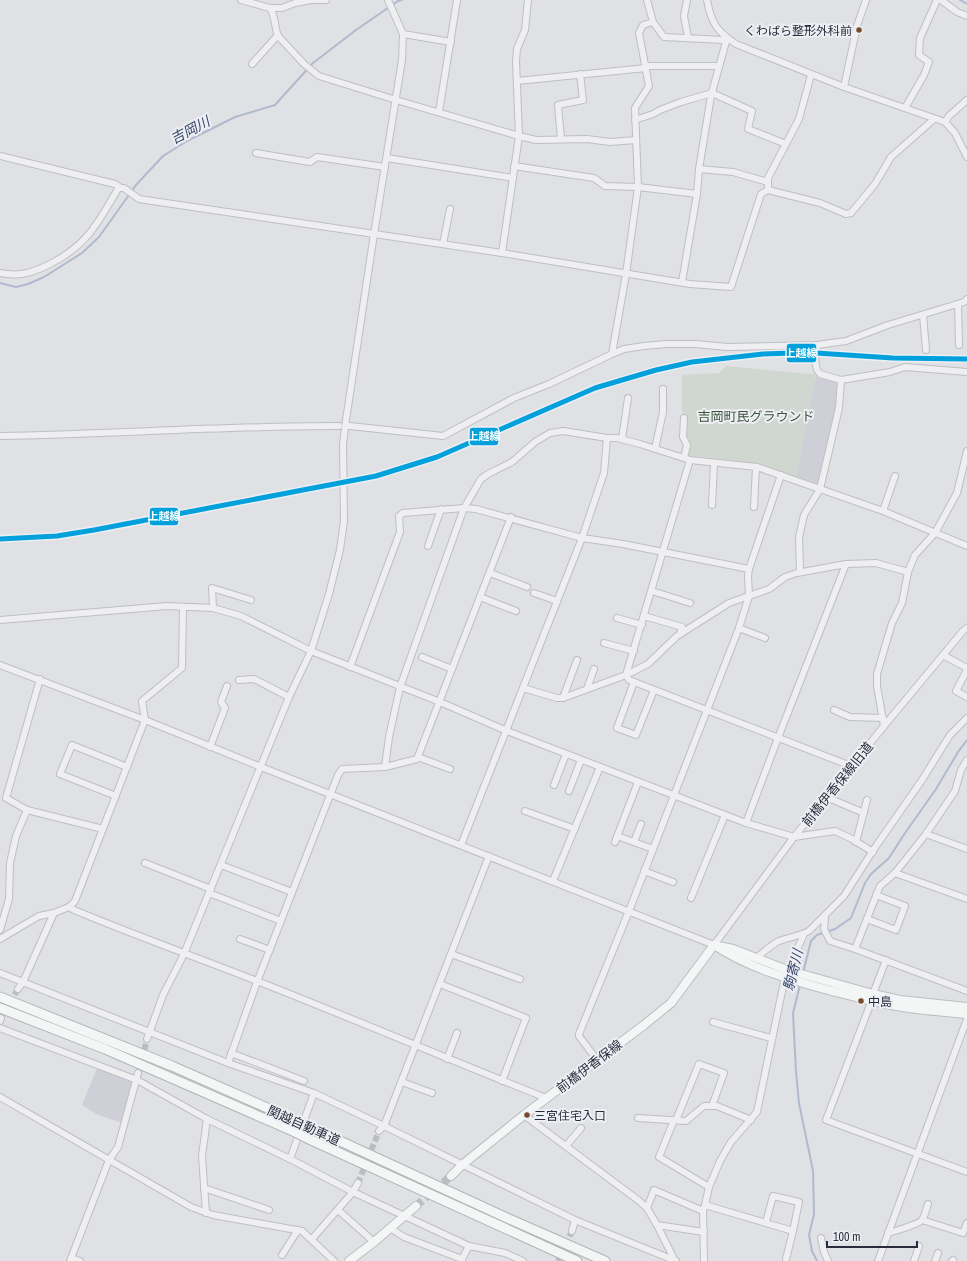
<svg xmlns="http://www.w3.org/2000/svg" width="967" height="1261" font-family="'Archivo Narrow','Noto Sans JP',sans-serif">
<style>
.built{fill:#cfd0d7}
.green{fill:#d0d7d0}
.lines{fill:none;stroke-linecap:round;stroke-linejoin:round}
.stream{stroke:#b1bacd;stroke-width:2}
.minor-tunnel{stroke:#bbbdc2;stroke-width:6;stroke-dasharray:6 3;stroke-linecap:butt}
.major-tunnel{stroke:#bbbdc2;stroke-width:8;stroke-dasharray:8 4;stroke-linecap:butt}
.minor-casing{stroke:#bebfc2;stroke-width:8}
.major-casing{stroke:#bdbec2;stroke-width:10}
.highway-casing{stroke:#b3b4b8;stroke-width:11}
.minor{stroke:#efeff2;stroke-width:6}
.major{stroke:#f4f5f5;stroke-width:8}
.highway{stroke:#f4f5f5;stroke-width:9}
.highway-bridge-casing{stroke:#b3b4b8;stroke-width:11;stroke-linecap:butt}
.highway-bridge{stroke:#f4f5f5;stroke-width:9}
.rail-1-casing{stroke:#edeff4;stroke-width:8}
.rail-1{stroke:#02a1db;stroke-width:5}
.bus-dot{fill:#7a4b2a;stroke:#edeff4;stroke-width:1.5}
.labels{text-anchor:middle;stroke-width:4;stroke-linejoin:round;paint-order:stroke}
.bus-label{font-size:12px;fill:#292d3b;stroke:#edeff4;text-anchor:start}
.park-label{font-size:13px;fill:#395638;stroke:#edeff4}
.street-label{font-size:13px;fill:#292d3b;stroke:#edeff4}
.water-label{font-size:14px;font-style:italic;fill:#38476b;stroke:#edeff4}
.line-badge{stroke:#edeff4;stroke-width:1.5}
.badge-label{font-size:11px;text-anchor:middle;font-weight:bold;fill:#fff}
</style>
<rect width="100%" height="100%" fill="#e0e1e4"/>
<g class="built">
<path d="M820,376L835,379L839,383L834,419L818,483L814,484L796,477L815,377Z"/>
<path d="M97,1068L127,1078L133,1085L122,1123L98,1115L82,1105Z"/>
</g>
<path class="green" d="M726,366L809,374H815V377L796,477L760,464L715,458L688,456L689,444L685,436L686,417L682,412V375L719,373Z"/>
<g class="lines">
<g class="stream">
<path d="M960,0L967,4"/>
<path d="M0,283L16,287L28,284L44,277L82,253L99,237L136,185L163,156L187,141L235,117L275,105L313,63L356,30L398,1L402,0"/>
<path d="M803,973L811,941L817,935L835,929L851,918L865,883L871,874L889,858L903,836L936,789L958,752L967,740"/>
<path d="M800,985L793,1013L796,1072L799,1103L813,1171L814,1214L809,1235L812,1251L817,1261"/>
</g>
<g class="minor-tunnel">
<path d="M1,1018L18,989"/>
<path d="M140,1067L147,1039"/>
<path d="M358,1183L379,1131"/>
<path d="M558,1261L572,1231"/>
</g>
<path class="major-tunnel" d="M416,1206L451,1176"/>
<defs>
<g id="minor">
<path d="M241,0L270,8H282L295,3L311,0H326"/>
<path d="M647,0L653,22"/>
<path d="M687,0L684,16L688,38"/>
<path d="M707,0C711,22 716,31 736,44L844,87L945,122L955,133L967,157"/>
<path d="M941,0L957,12L967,16"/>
<path d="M270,8C276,17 274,26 278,36L304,64L319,76L396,100L519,136L536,140L587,139L610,142L636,140"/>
<path d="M403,34L451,42"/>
<path d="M252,64L278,35"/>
<path d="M646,66H719"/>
<path d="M517,81L646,68"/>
<path d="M844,87L857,26L866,0"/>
<path d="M905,108L924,75L929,62L919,55L920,38L937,0"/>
<path d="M439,112L457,0"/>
<path d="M635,120L653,114L660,110L681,102L712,93L752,111L748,129L786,144"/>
<path d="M945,122L949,116L967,100"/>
<path d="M561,139L558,105L583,100L580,74"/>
<path d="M256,153L310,162L317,157L385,167"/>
<path d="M0,156L115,184L121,188H124L139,199L502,253L690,284L731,287L761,194L768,190L820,203L846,214L851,213L875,184L891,157L934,119"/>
<path d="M387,158L513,178"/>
<path d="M514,166L594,178L605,186L638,187L697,194"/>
<path d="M699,169L733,172L768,182"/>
<path d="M768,190V178L799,119L811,75"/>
<path d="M443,244L450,209"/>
<path d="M502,253L519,136L516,61L517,49L525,30L528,0"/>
<path d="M0,273C18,277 32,273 48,265C87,246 98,223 119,187"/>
<path d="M682,282L697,194L699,169L711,96L727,38"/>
<path d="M958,304L959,345"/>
<path d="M923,315L926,350"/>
<path d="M817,345C816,354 813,367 820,374L841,380L890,372L905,367L967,372"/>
<path d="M612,354L626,274L638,187L635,108L649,86L639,33L643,25L653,22L664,37L723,40L727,38"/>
<path d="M350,426L443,436L514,398L549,384L612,354L624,349L644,346L666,344H695L728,347L817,345L846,341L888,325L964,302L967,299"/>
<path d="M0,436C113,434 226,426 339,426"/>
<path d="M622,439L628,398"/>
<path d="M655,449L663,412V389"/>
<path d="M684,458L687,445L683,437L684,418"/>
<path d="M690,460L626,675L629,680L851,766"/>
<path d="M712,505L714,463"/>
<path d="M754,507L756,467"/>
<path d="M883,511L895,476"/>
<path d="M428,546L441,509"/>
<path d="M800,572L799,537L804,515L820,489L839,408L841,380"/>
<path d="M490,573L527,587"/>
<path d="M652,591L690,603"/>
<path d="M534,593L557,601"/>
<path d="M480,597L516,611"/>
<path d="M213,608L212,588L251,600"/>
<path d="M644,616L682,627L680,634"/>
<path d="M617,618L642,625"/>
<path d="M0,620L167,606L213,608L241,616L311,651L440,702L507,731L746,823L794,837L835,831L852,839L873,852"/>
<path d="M739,628L765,638"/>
<path d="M604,643L634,651"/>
<path d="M943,655L967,668"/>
<path d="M422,657L452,669"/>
<path d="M0,665L145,720L261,767L714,945L794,837L884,726L963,631L967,628"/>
<path d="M350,667L400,532L399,516L403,513L464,508L476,509L582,538L623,544L749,569"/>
<path d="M967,670L956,691L967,697"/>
<path d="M239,680L254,679L289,697"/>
<path d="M634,682L617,728L636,735L654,690"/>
<path d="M523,688L557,698H563L626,675L648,664L677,636L718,610L729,603L769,589L785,577L797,573L846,564L876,563L908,572"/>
<path d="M587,689L594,669"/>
<path d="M563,698L577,660"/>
<path d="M834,710L850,717L883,718"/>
<path d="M884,726L877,686V674L892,623L902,603L908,572L915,555L935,533L957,493L967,451"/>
<path d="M210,747L225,708L221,702L227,686"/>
<path d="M418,757L450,769"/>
<path d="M967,760L961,770L955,791L926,834L895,873L880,886L855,949L967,991"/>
<path d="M385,767L389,737L400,687L464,508L481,479L488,474L512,462L535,442L550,433L563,431L607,438H617L640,444L690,460L757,467L883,511L967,546"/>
<path d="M554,785L566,754"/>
<path d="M569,791L581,760"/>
<path d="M116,796L60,774L72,745L127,767"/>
<path d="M826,797L864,813"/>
<path d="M27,810L103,829"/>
<path d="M525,811L575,829"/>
<path d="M746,823L778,738L846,564"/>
<path d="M926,834L967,849"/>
<path d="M617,836L653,849"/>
<path d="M615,842L638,782"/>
<path d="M634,842L641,824"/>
<path d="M856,842L867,800"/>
<path d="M461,845L582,538L604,473L607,438"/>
<path d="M145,863L211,889"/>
<path d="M221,865L292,892"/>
<path d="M644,871L673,882"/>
<path d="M895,873L967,899"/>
<path d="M553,881L600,767"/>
<path d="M209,893L281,921"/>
<path d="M691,898L725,815"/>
<path d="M69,907L74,910C134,935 196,957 257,981C354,1019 450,1060 546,1098"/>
<path d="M825,917L824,929L830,941L855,949"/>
<path d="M867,919L896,930L905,906L876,895"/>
<path d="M0,930L9,899L10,863L16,836L27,810L6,798L40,679"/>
<path d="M0,939L39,916L54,913"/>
<path d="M240,939L270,950"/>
<path d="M451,954L520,979"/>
<path d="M756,958C764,952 771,945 779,941C789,937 800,936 809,931L844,896L874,849L922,780L950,735L967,718"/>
<path d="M0,973L228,1063L314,1093L384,1126L575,1220L676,1261"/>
<path d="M440,984L526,1018L502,1081"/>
<path d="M18,989L23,982L54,913L69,907L75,901L145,720L142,701L182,668L183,607"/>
<path d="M873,994L886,960"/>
<path d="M870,1005L826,1120L967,1172"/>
<path d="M0,1021L1,1018"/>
<path d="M713,1022L771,1038"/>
<path d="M0,1028L137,1080L207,1119L294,1161L353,1192L469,1246L505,1253L523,1261"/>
<path d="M147,1039L163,995L184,954L289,697L311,651L329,594L340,550L344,521L343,444L346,420L374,234L402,60L403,34L388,0"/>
<path d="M231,1053L304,1081"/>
<path d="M447,1059L457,1033"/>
<path d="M597,1060L579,1036V1034L629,911L739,628L749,596L748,576L749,569L781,475"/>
<path d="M228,1063L257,982L338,775L342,769L385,767L417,759L511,517"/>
<path d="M402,1082L432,1093"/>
<path d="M0,1097L191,1207L213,1215L302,1231L334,1261"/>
<path d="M524,1115L599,1171L638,1200L647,1208L657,1225L675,1261"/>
<path d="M638,1118L686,1121L704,1106H717L751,1120"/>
<path d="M674,1120L659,1157L709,1187"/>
<path d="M676,1120L699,1064L724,1073L712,1106"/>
<path d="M379,1131L384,1126L489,856"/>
<path d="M566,1146L581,1128"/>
<path d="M290,1159L314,1093"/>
<path d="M204,1188L269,1210"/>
<path d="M705,1205L793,1231L799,1202L773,1196L766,1222"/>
<path d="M647,1208L654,1190L703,1211"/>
<path d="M338,1210L374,1242"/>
<path d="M206,1213L202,1156L207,1119"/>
<path d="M922,1220L963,1233L967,1223"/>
<path d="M657,1225L704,1232"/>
<path d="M390,1228L404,1237L462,1259"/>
<path d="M572,1231L575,1220"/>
<path d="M888,1233C893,1232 921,1223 922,1220C925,1216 926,1209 928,1204"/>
<path d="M821,1238L824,1252L828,1261"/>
<path d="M312,1239L353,1192L358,1183"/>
<path d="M282,1255L298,1230"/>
<path d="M71,1258L80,1261"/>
<path d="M786,1259L793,1231"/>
<path d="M70,1261L109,1160L118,1147L138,1073"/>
<path d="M461,1261L469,1246"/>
<path d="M704,1261L703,1211L705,1205L709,1187L720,1161L731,1142L757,1112L785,977L804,934"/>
<path d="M878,1261L967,1019"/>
<path d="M914,1261L919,1246"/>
<path d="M935,1261L938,1253"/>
<path d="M952,1261L953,1260"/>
</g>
<g id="major">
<path d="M714,945C749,968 791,980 832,991C854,996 875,1003 897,1006C920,1010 944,1012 967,1014"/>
<path d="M718,946L733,949L787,970L873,994L900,1000L967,1007"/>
<path d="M451,1176L462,1165L524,1115L644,1025L671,1003L714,945"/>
<path d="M349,1261L374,1242L416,1206"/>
</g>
<g id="highway">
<path d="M0,997L172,1066L299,1122"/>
<path d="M0,1008L105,1049L295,1132"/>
<path d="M314,1129L507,1218L605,1261"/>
<path d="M311,1140L577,1261"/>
</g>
</defs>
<use href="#minor" class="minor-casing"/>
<use href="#major" class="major-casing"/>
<use href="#highway" class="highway-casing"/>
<use href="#minor" class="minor"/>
<use href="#major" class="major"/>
<use href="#highway" class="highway"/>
<defs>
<g id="highway-bridge">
<path d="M299,1122L314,1129"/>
<path d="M295,1132L311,1140"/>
</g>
</defs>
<use href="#highway-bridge" class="highway-bridge-casing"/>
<use href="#highway-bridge" class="highway-bridge"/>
<defs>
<path id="rail-1" d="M0,539L57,536L94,530L376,476L437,457L595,388L656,370L692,362L763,354L792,353H816L893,358L967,359"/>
</defs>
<use href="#rail-1" class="rail-1-casing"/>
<use href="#rail-1" class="rail-1"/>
</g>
<g class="bus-dot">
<circle cx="859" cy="30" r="3.5"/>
<circle cx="861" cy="1001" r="3.5"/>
<circle cx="527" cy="1115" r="3.5"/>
</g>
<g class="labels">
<g class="bus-label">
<text x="852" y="35" text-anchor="end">くわばら整形外科前</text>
<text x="868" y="1006">中島</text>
<text x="534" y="1120">三宮住宅入口</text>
</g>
<g class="park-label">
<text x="756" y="421">吉岡町民グラウンド</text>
</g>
<g class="street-label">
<text transform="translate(837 784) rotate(-51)" y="5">前橋伊香保線旧道</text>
<text transform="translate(589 1066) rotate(-37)" y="5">前橋伊香保線</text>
<text transform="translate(304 1125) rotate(24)" y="5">関越自動車道</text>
</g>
<g class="water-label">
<text transform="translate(190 130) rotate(-28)" y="5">吉岡川</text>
<text transform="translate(793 970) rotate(-76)" y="5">駒寄川</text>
</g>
</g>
<g class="line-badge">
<rect x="786" y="343" width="31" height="20" rx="4" fill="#02a1db"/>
<rect x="469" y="427" width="30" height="19" rx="4" fill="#02a1db"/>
<rect x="149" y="507" width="30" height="19" rx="4" fill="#02a1db"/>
</g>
<g class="badge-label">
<text x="801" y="357">上越線</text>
<text x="484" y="440">上越線</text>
<text x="164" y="520">上越線</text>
</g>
<path d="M827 1241v6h90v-6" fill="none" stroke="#292d3b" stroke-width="2"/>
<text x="833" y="1241" font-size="12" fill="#292d3b" stroke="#edeff4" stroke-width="3" paint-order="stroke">100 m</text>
</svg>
